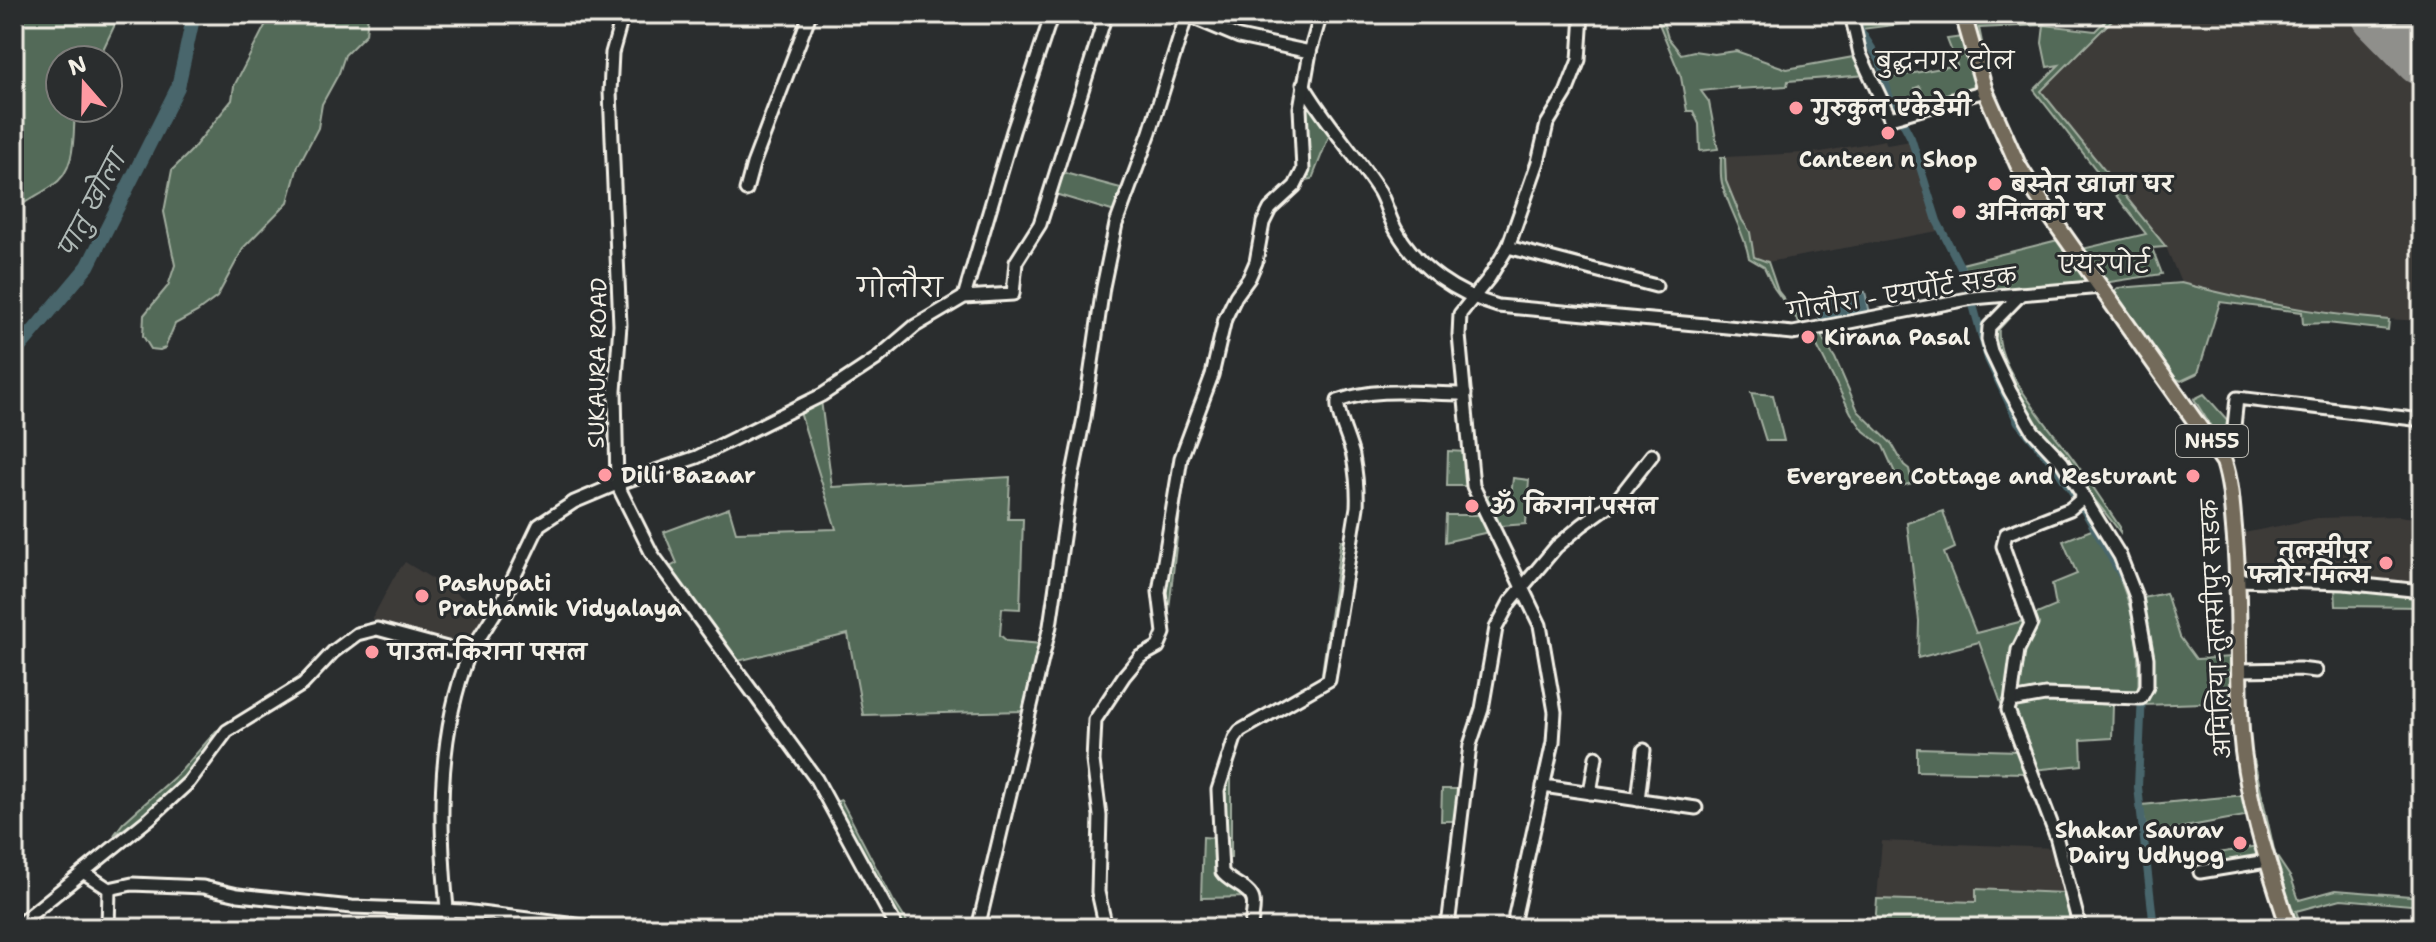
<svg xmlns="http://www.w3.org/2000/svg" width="2436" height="942" font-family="'Shantell Sans','Playpen Sans Deva',sans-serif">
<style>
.built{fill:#3d3a39}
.green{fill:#526b58;stroke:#a3aea0;stroke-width:2}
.water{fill:#48666c;stroke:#8d9e9e;stroke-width:2}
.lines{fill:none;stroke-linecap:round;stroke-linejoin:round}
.canal{stroke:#48666c;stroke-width:8}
.river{stroke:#48666c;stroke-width:14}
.taxiway{stroke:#8f8f8b;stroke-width:22}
.runway{stroke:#8f8f8b;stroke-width:54}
.minor-casing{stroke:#f4f1e8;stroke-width:17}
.major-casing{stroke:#f4f1e8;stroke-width:20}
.minor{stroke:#2a2d2e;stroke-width:11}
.major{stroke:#736b5a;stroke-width:14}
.poi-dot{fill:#ff9aa2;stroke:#2a2d2e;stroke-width:3}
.labels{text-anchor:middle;stroke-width:6;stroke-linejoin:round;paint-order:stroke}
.shield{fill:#2a2d2e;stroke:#b7b6b0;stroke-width:2}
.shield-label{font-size:20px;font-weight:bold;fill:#f4f1e8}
.poi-label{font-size:22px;font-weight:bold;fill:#f4f1e8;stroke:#2a2d2e;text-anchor:start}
.street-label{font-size:22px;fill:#f4f1e8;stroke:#2a2d2e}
.neighbourhood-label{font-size:24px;fill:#f4f1e8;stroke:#2a2d2e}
.water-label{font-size:24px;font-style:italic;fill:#afb9b6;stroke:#2a2d2e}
.quarter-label{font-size:26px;fill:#f4f1e8;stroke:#2a2d2e}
</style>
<rect width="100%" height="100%" fill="#2a2d2e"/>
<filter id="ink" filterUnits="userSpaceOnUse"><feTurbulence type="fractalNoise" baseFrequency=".0125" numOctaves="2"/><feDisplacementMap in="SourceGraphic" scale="16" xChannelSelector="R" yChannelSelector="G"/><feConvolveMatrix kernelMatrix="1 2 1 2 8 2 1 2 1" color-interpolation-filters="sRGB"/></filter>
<g filter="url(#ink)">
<g class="built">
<path d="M2118,14H2422V321L2349,317L2224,294L2181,283L2166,247L2041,91Z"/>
<path d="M1885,140L1887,145L1911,141L1938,231L1768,262L1754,257L1750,232L1742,220L1726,181L1725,157L1821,152Z"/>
<path d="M2399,516L2422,519V586L2242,576L2239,534L2318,518Z"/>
<path d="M405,562L490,614L476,638L465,646L372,619L394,577Z"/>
<path d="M1882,841L2055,848L2064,893L1977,889V902L1877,899Z"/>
</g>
<g class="green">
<path d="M14,14H120L98,60H60V108H75C73,134 77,171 52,186C37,196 28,199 14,211Z"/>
<path d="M271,14H368L366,34L345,55L339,73L322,104L318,128L298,166L288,202L244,247L217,297L197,312L175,324L165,348L160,350L151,349L143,336L144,315L168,286L175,265L164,212L172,170L191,151L232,100L234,86Z"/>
<path d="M1655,14H1661L1668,38L1681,54L1694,51L1714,54L1736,51L1787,69L1859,56L1867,75L1788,81L1787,86L1738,89V87L1701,91L1709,102L1718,149L1700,151L1699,124L1693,111H1687L1681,77Z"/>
<path d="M1859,14H1957L1958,17L1862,29Z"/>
<path d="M1965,14H2048L2044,25L2095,31L2112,14H2118L2041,91L2166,247L2152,248L2162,274L2104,283L2078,250L2146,234L2034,90L2059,65L2047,67L2042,43L2044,25L1979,28L1990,81L1986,82Z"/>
<path d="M1962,37L1978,88L1927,106L1920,86L1915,88L1922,107L1899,114L1890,96L1888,78L1957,65L1947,39Z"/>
<path d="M1306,97L1336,136H1329L1312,179L1302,181L1307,157Z"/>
<path d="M1721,157H1725L1726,181L1742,220L1750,232L1754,257L1768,262L1778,291L1808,329L1803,328L1774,288L1764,267L1749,258C1744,231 1729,210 1722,183C1720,175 1721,165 1721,157Z"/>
<path d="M1061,172L1124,189L1115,212L1055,194Z"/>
<path d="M2058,240L2089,284L1980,294L1962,264Z"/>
<path d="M2181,283C2249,301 2319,314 2389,320L2388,330L2327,323L2303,324L2302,312L2220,302L2198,373L2181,381L2175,378L2113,292L2118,288Z"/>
<path d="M2010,307L2012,315L1999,329C1994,369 2056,433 2078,466C2093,486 2106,507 2120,527V532C2075,471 2005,407 1992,330Z"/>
<path d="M1891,317V320L1821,336L1835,358L1858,411L1892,444L1904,465L1909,469L1912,483L1901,486L1883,446L1864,431L1851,413L1811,334Z"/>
<path d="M1751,393L1773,395L1784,441H1766Z"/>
<path d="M2204,394L2230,423L2228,438L2220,441L2194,399Z"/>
<path d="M821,400L832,487L1010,477L1008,519H1023L1020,609L1002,608L1000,635L1007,641L1042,644L1024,711L863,715L848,634L738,661L719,643L668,568L677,563L664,532L729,508L736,532L836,529L799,409Z"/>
<path d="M1448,451L1467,452L1470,486H1447Z"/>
<path d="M1185,466L1166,636L1165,588Z"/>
<path d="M1513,478L1529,480L1526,524L1500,526L1484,495L1511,497Z"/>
<path d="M1943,511L1955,548L1944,553L1976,633L2023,621L2026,627C2007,646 2012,675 2008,700L2002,706L1979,642L1918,658L1919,621L1907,523Z"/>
<path d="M1446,515H1485L1493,531L1445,542Z"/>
<path d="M2094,529C2127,583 2142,630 2138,694L2015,697L2019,657L2032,616L2056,606L2052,584L2077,574L2063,541Z"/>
<path d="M1341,540L1347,541L1328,674L1321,681Z"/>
<path d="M2335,588L2422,597V607L2336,606Z"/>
<path d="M2166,593L2180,637L2196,659L2233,657L2235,702L2143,705L2150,693L2143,598Z"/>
<path d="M2047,700L2113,705L2112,738L2081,740L2082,765L2033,770L2012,711L2015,702Z"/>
<path d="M222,728C194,769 157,810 114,835L123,823L180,772L216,731Z"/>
<path d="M1917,748L2019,751L2026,773L1917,771Z"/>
<path d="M1231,757V858H1226L1221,790Z"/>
<path d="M2246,759L2254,760L2275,854L2291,878L2299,900L2336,890L2422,897V906L2341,899L2296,911L2302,928H2293Z"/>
<path d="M1442,789H1461L1457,821H1441Z"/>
<path d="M2245,795L2250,815L2147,834L2142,805Z"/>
<path d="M841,800L893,900L911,928H905L833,803Z"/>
<path d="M1203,837L1214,838L1218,872L1249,897L1201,898Z"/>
<path d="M2258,846L2261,859L2198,869L2196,857Z"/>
<path d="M1976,889L2064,893L2073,928H1875L1877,899L1976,902Z"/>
</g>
<path class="water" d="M1865,292L1870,313L1821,324L1815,302Z"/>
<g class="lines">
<g class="canal">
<path d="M1857,14L1860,30L1880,61L1889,96L1911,138L1937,221L1965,276L1988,359L2018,422L2054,465L2080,503L2125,582"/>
<path d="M2142,693L2138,787L2154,928"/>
</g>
<path class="river" d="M14,354L88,266L178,87L194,14"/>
<path class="taxiway" d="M2422,213V221"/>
<path class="runway" d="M2378,14L2422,59"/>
<defs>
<g id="minor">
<path d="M1184,14L1239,37L1310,52L1321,14"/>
<path d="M1851,14L1860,54L1890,118L1985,91"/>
<path d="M1303,84C1325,122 1355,154 1379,191C1386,203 1389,218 1396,230C1418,269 1457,294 1498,306L1793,333L1973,298L2102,287"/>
<path d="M746,190L753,164L810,14"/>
<path d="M1508,247L1656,286"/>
<path d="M2021,294L1989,327L1988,339L1991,351L2010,391L2033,431L2062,462L2120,556L2136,597L2147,658V687L2141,698L2045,695L2011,701L2008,710L2056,836L2080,928"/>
<path d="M964,297L1013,131L1052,14"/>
<path d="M2219,450L2231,441L2233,436L2237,398L2422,420"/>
<path d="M2237,580L2344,583L2422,591"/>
<path d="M2239,670L2299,669L2316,671"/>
<path d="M2011,701L2018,650L2031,624L2003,546L2006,534L2070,509L2083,498"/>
<path d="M1543,786L1696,808"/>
<path d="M1590,793L1596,757"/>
<path d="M1638,800L1644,750"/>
<path d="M83,872L109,889L132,884L203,887L238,895L352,907L464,911L584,926L624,928"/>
<path d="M2200,872L2267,861"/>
<path d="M14,928L150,818L189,782L227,731L303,684L333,652L357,634L377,629L469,654L503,600L539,525L574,502L617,484L615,391L620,325L610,92L612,53L623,14"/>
<path d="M108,928L109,889"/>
<path d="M449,928C439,836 435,741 469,654"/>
<path d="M897,928L816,779L652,554L617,484L697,457L822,395L875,360L915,326L964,297L1013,294L1016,262L1040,224L1106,14"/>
<path d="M978,928L1050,626L1071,483L1084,418L1103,287L1116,224L1150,132L1187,14"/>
<path d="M1106,928L1098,892L1100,816L1093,761L1095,720L1124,676L1140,657L1158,647L1164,633L1159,592L1181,458L1212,375L1225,319L1236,296L1249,278L1256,262L1263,223L1270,209L1295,186L1303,170L1300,108L1310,52"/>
<path d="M1251,928C1251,920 1255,907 1253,900C1250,887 1229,883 1222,872L1218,790L1235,738L1240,731L1329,680L1357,507C1358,489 1356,473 1353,456C1350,441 1336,414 1338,401C1379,386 1422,394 1465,394"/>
<path d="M1443,928L1449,918L1470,745L1482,709L1496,628L1510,602L1556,547L1582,525L1617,500L1652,455"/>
<path d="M1515,928V915L1553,742L1555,712L1540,625L1473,486L1459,335L1460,314L1489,278L1508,247L1538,162L1547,124L1566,93L1579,60L1582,14"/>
</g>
<path id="major" d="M1963,14L1985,91L2018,165L2049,214L2224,462C2231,483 2232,506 2234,528C2241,596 2237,664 2241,731C2246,799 2268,864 2289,928"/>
</defs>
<use href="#minor" class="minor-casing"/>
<use href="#major" class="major-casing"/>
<use href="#minor" class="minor"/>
<use href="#major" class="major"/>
</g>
</g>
<g class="poi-dot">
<circle cx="1796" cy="108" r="8"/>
<circle cx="1888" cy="133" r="8"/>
<circle cx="1995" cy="184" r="8"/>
<circle cx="1959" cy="212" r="8"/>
<circle cx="1808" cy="337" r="8"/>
<circle cx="605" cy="475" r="8"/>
<circle cx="2193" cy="476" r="8"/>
<circle cx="1472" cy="506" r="8"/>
<circle cx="2386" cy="563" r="8"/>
<circle cx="422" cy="596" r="8"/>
<circle cx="372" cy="652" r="8"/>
<circle cx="2240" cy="843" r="8"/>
</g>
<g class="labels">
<rect class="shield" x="2176" y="425" width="72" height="32" rx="6"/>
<g class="shield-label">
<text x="2212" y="448">NH55</text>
</g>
<g class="poi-label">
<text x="1812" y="116">गुरुकुल एकेडेमी</text>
<text x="1888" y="167" text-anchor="middle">Canteen n Shop</text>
<text x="2011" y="192">बस्‍नेत खाजा घर</text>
<text x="1975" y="220">अनिलको घर</text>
<text x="1824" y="345">Kirana Pasal</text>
<text x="621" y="483">Dilli Bazaar</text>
<text x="2177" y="484" text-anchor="end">Evergreen Cottage and Resturant</text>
<text x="1488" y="514">ॐ किराना पसल</text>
<text x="2370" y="558" text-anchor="end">तुलसीपुर<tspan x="2370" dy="25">फ्लोर मिल्स</tspan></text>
<text x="438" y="591">Pashupati<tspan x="438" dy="25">Prathamik Vidyalaya</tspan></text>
<text x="388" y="660">पाउल किराना पसल</text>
<text x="2224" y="838" text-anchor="end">Shakar Saurav<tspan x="2224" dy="25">Dairy Udhyog</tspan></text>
</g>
<g class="street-label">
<text transform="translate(1902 293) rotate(-9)" y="8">गोलौरा - एयर्पोर्ट सडक</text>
<text transform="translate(597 363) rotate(-89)" y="8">SUKAURA ROAD</text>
<text transform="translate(2216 629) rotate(-93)" y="8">अमिलिया-तुलसीपुर सडक</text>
</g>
<g class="neighbourhood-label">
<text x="1945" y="69">बुद्धनगर टोल</text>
<text x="2104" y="273">एयरपोर्ट</text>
</g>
<g class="water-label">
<text transform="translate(92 205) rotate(-62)" y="8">पातु खोला</text>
</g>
<g class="quarter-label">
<text x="900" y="297">गोलौरा</text>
</g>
</g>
<rect width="2436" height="942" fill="none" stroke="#2a2d2e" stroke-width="48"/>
<rect x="24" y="24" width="2388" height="894" fill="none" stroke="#f4f1e8" stroke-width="3" filter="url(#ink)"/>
<g transform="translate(84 84) rotate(340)"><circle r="38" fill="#2a2d2e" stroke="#7b7b78" stroke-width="2"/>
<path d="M0-6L14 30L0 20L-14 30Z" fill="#ff9aa2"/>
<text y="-12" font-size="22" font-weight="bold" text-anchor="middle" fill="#f4f1e8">N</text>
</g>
</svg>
